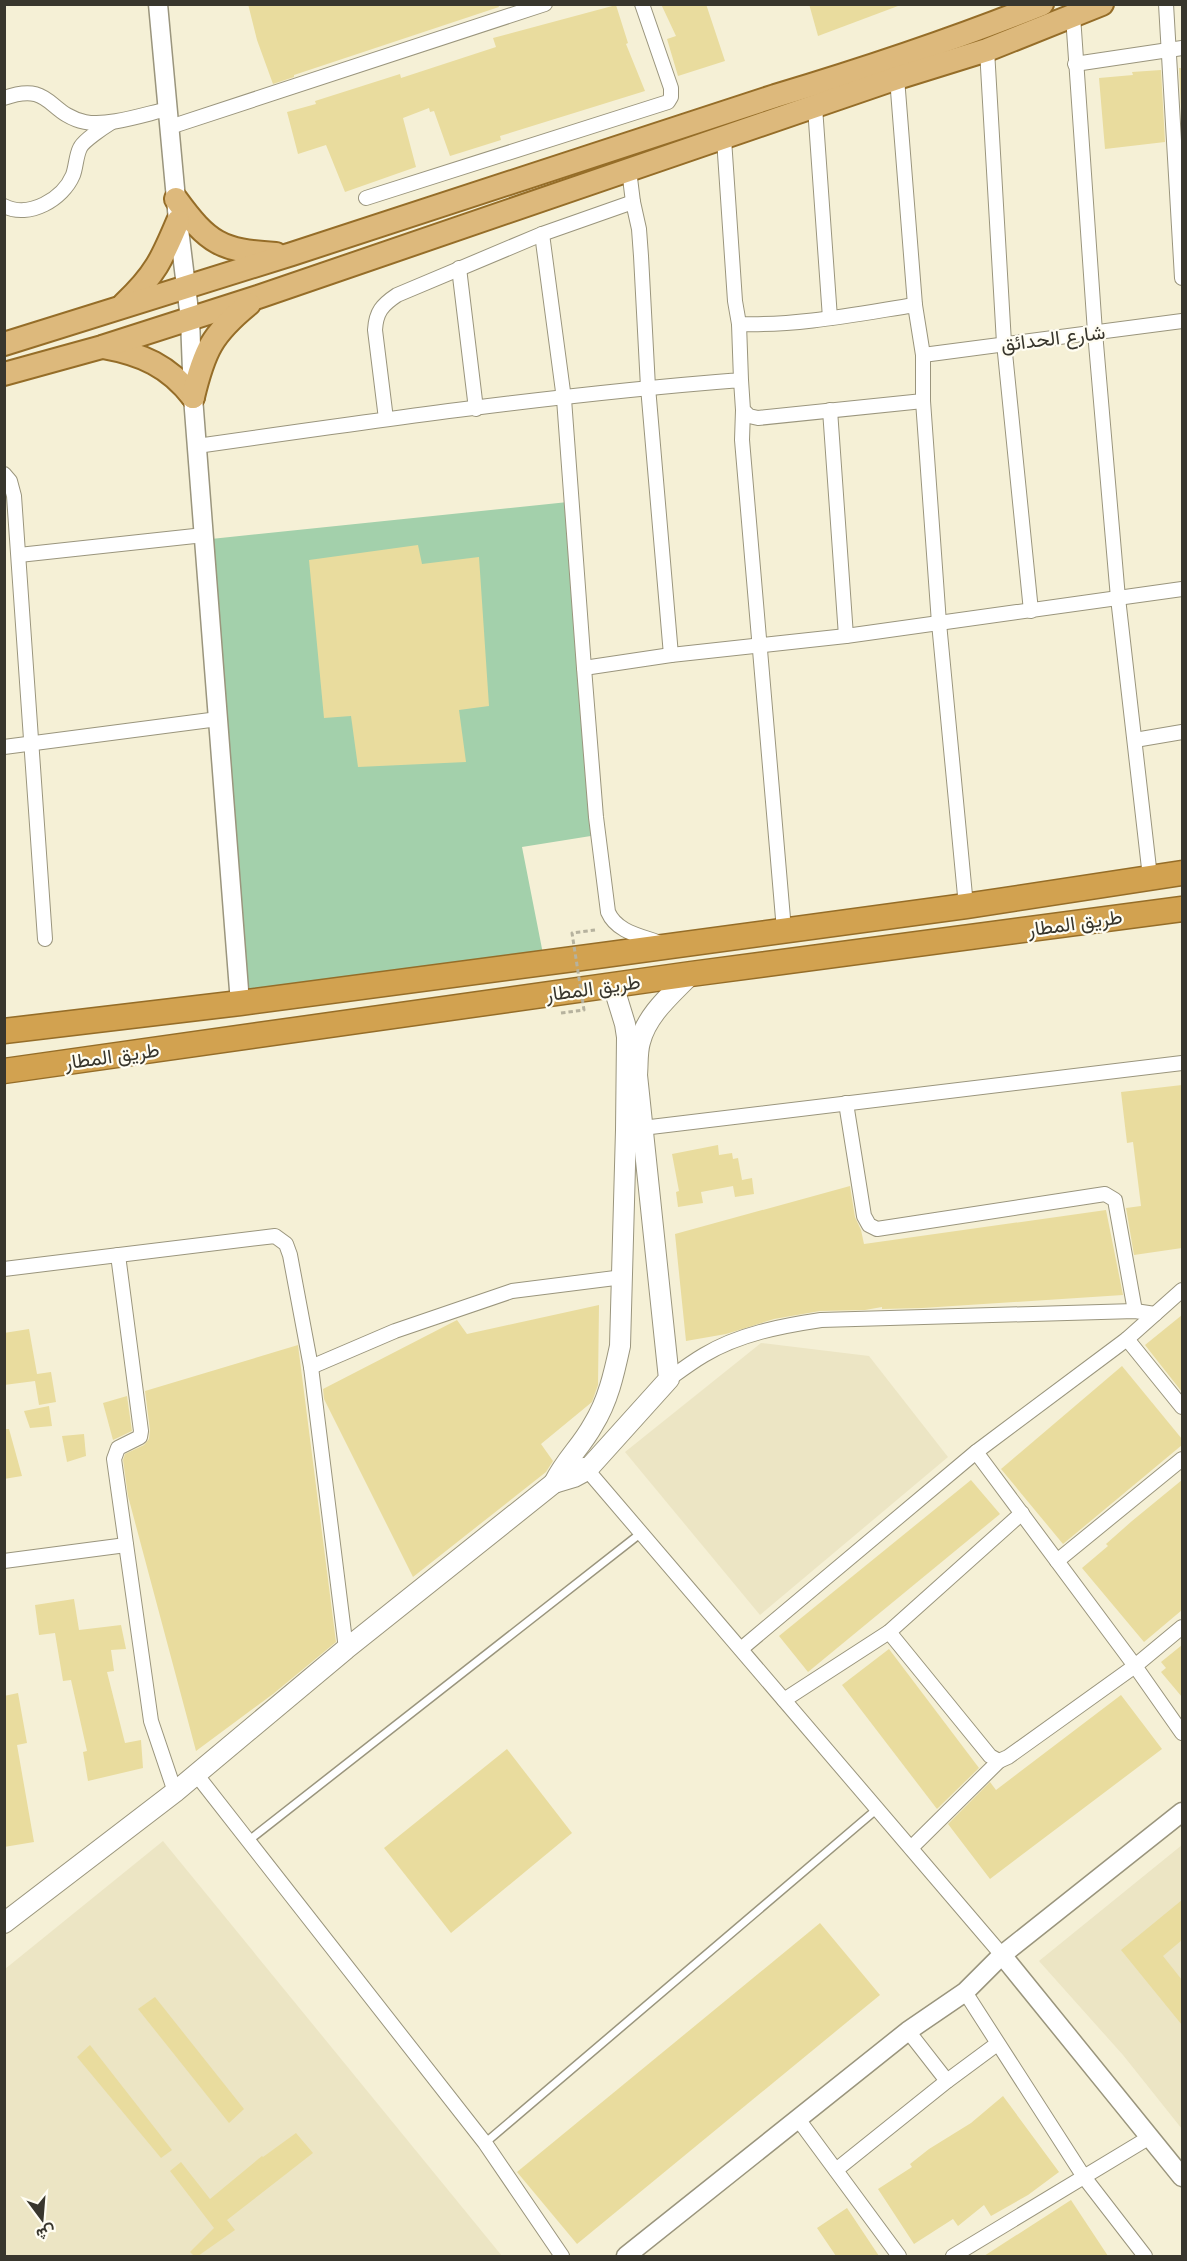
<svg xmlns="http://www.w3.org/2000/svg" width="1187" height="2261" font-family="'DM Sans',Vazirmatn,sans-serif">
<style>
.built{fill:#ece5c4}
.green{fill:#a3d0ab}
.building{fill:#e9dc9e}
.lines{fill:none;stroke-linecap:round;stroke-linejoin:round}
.service-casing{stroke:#9a957d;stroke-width:10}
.minor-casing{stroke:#9a957d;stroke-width:16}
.tertiary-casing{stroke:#9a957d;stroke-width:21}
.secondary-casing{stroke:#9a957d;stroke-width:22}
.primary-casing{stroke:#956d28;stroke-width:26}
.trunk-casing{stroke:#956d28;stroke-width:27}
.service{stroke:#fff;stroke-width:7}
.minor{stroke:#fff;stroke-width:14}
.tertiary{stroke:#fff;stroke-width:18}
.secondary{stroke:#fff;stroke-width:20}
.primary{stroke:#ddb97c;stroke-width:22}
.trunk{stroke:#d2a250;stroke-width:24}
.path-bridge{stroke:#b6b29e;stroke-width:3;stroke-dasharray:4.5 3;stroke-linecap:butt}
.labels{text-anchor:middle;stroke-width:4.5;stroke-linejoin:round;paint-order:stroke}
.street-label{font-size:20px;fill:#38362d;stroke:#fffdf2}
</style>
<rect width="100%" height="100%" fill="#f5f0d6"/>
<g class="built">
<path d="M761,1343L869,1356L948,1457L760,1615L625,1452Z"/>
<path d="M163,1841L502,2256H5V1969Z"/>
<path d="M1182,1845V2129L1123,2055L1039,1961Z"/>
</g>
<path class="green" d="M568,502L597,835L522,847L544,959L243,998L211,539Z"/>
<g class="building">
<path d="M248,4H498L499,7L294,75V77L273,84L257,40Z"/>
<path d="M661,4H706L725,61L678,76L667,39L676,36Z"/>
<path d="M809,4H897L898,6L818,36Z"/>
<path d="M616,5L628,43L626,44L645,91L500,136L501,140L450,156L434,111L430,112L429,108L403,118L416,167L345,192L326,145L298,154L287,112L316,104L315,101L400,74L401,78L496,47L493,38Z"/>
<path d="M1179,68H1182V130Z"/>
<path d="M1161,70L1165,142L1105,149L1099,78L1133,75L1132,72Z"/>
<path d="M418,545L422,564L479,557L489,706L459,710L466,762L358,767L351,716L324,718L309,560Z"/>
<path d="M1182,1085V1248L1134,1255L1126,1208L1141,1206L1133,1142L1127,1143L1121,1092Z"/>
<path d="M718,1145L719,1155L732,1153L733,1159L738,1158L742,1180L752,1178L754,1194L735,1197L733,1186L701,1192L703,1203L678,1207L676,1192L679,1191L672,1154Z"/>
<path d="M850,1186L855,1217L861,1230L864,1244L1106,1210L1123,1295L922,1308L882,1309V1307L865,1310L820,1311L774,1319L726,1334L686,1341L675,1234Z"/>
<path d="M599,1305L598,1385L592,1402L541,1444L553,1461L546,1472L413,1577L324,1399L323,1389L457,1320L467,1334Z"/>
<path d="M1182,1315V1392L1145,1345Z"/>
<path d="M29,1329L37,1374L51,1372L56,1402L39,1405L35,1381L4,1385V1333Z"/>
<path d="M298,1345L336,1642L273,1694L196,1751L128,1496L123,1460L125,1454L144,1445L149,1439L150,1430L145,1391Z"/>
<path d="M1122,1366L1182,1439V1445L1063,1544L1001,1469Z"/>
<path d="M127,1396L132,1431L113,1440L103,1403Z"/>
<path d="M49,1406L52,1426L30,1428L24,1411Z"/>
<path d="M4,1429H9L22,1476L4,1479Z"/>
<path d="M84,1434L86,1456L67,1462L62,1436Z"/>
<path d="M971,1480L1000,1514L808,1672L779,1636Z"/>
<path d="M1182,1480V1610L1144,1642L1082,1568L1108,1546L1106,1544L1132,1521Z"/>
<path d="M74,1599L79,1630L121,1625L126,1649L111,1650L114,1671L107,1672L125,1743L141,1740L143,1768L88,1781L83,1752L87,1751L71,1680L63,1681L55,1633L39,1635L35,1605Z"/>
<path d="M1182,1645V1697L1161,1672L1166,1668L1161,1662Z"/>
<path d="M889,1649L979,1768L937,1809L842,1685Z"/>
<path d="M18,1693L27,1743L17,1745L34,1842L4,1847V1696Z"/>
<path d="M1121,1695L1162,1749L990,1879L948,1824L990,1782L996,1790Z"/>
<path d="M507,1749L572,1833L451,1933L384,1848Z"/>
<path d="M1182,1900V1940L1163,1956L1182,1980V2025L1121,1950Z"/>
<path d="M820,1923L880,1995L577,2244L517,2172Z"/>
<path d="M155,1997L244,2109L229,2123L138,2009Z"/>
<path d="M90,2045L172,2150L161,2158L77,2057Z"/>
<path d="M1003,2096L1059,2172L1028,2195L991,2216L984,2205L958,2226L953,2219L914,2244L878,2189L912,2167L910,2164L929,2149L971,2123Z"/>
<path d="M296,2133L313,2153L227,2220L235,2230L198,2256H194L190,2252L214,2228L170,2171L181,2162L210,2199L262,2156L263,2157Z"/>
<path d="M1071,2200L1108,2256H984Z"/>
<path d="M847,2208L879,2256H836L817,2228Z"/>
</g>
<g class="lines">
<defs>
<g id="service">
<path d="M248,1841L641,1533"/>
<path d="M485,2143L877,1809"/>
</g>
<g id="minor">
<path d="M1166,4L1182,278"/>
<path d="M1073,16L1095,332L1118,598L1150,877"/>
<path d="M987,50L1004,343L1031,611"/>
<path d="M1075,64L1182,48"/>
<path d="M897,78L915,305"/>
<path d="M4,98C52,81 47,114 85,122C107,127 145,114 168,109"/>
<path d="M815,107L830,318"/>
<path d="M170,127L545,4"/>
<path d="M724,139L735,301L739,324"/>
<path d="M629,170L633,202"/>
<path d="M366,198L668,102L671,97V88L642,4"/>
<path d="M4,206C29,219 63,199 73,175C76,167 76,156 80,148C83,141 104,127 112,122"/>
<path d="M542,234L564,399L584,668L596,817L608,912C617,933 643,936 663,944"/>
<path d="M459,268L476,409"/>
<path d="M923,355L1182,321"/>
<path d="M923,401L939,623L966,906"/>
<path d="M743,410L742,440L784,930"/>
<path d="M830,410L846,636"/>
<path d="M386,419L375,330C376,312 382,305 397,295L542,234L633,202L639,229L641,256L648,387L671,655"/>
<path d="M197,446C378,420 560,394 741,380L743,410L749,416L758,418L923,401V355L915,305C857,314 798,326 739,324L741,380"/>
<path d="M4,474L10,481L14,496L45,939"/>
<path d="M19,555L204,535"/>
<path d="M584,668L671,655L846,636L1182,589"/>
<path d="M1135,740L1182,732"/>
<path d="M4,747L218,719"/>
<path d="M846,1103L864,1216L869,1225L877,1229L1105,1194L1115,1200L1135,1311"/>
<path d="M634,1129L1182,1063"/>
<path d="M118,1255L141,1431L140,1437L118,1448L114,1459L151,1721L175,1792"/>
<path d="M4,1269L275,1236L286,1244L290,1255L311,1367L346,1649"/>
<path d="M1127,1339L1182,1407"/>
<path d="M311,1367L395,1331L512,1291L623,1277"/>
<path d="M669,1379C680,1371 692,1362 704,1355C739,1334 781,1326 821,1320L1135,1311L1155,1314"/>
<path d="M976,1452L1135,1666L1182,1733"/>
<path d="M583,1465L1002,1955"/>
<path d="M4,1561L126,1545"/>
<path d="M1057,1561L1182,1459"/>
<path d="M889,1632L990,1756L999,1761L1008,1757L1135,1666L1182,1627"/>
<path d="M741,1649L976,1452L1127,1339L1182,1290"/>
<path d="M784,1700L889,1632L1022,1513"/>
<path d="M196,1774L485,2143L562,2256"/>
<path d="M911,1848L999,1761"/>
<path d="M965,1992L1084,2177L1145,2256"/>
<path d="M908,2031L947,2081"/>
<path d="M798,2119L899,2256"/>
<path d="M836,2170L947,2081L997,2044"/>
<path d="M953,2256L1150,2137"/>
</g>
<g id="tertiary">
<path d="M158,4L178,221L190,319L193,397L240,1003"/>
<path d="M1002,1955L1182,2177"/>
<path d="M626,2256L908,2031L965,1992L1002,1955L1182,1812"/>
</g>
<g id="secondary">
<path d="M554,1483C566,1459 581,1447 593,1425C608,1401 614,1374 620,1346L626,1130L627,1037L625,1024L613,985"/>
<path d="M4,1923L175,1792L346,1649L554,1483L574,1477L587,1470L669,1379L637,1075C638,1064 637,1052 640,1042C647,1014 672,994 691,974"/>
</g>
<g id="primary">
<path d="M176,199C208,243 221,251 276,254"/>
<path d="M124,304C155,275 162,259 178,221"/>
<path d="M4,344L292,254L775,96C865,69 955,39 1042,4"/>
<path d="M103,347C142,354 169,366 193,397"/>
<path d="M4,374L102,347L258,297L897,78L987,50L1102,4"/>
<path d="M193,397C204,351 212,334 249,304"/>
</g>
<g id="trunk">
<path d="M4,1031L240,1003L604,955L966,906L1182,873"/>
<path d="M4,1071L691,974L1182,909"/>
</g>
</defs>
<use href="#service" class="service-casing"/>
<use href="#minor" class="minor-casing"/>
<use href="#tertiary" class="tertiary-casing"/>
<use href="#secondary" class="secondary-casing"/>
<use href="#primary" class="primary-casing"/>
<use href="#trunk" class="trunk-casing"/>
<use href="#service" class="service"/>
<use href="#minor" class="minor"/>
<use href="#tertiary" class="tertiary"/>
<use href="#secondary" class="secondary"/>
<use href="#primary" class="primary"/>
<use href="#trunk" class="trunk"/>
<path class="path-bridge" d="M561,1013L584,1010L572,933L595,930"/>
</g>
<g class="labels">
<g class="street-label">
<text transform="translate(1053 338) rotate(-7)" y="7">شارع الحدائق</text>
<text transform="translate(1075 923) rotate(-8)" y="7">طريق المطار</text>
<text transform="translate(593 988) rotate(-8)" y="7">طريق المطار</text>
<text transform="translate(112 1056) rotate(-8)" y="7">طريق المطار</text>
</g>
</g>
<rect width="1187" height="2261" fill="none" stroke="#38362d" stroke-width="12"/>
<g transform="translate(42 2219) rotate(164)" stroke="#fffdf2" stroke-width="4.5" paint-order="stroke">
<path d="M0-4.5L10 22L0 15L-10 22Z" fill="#38362d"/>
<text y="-9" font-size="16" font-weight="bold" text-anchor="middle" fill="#38362d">ش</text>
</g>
</svg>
